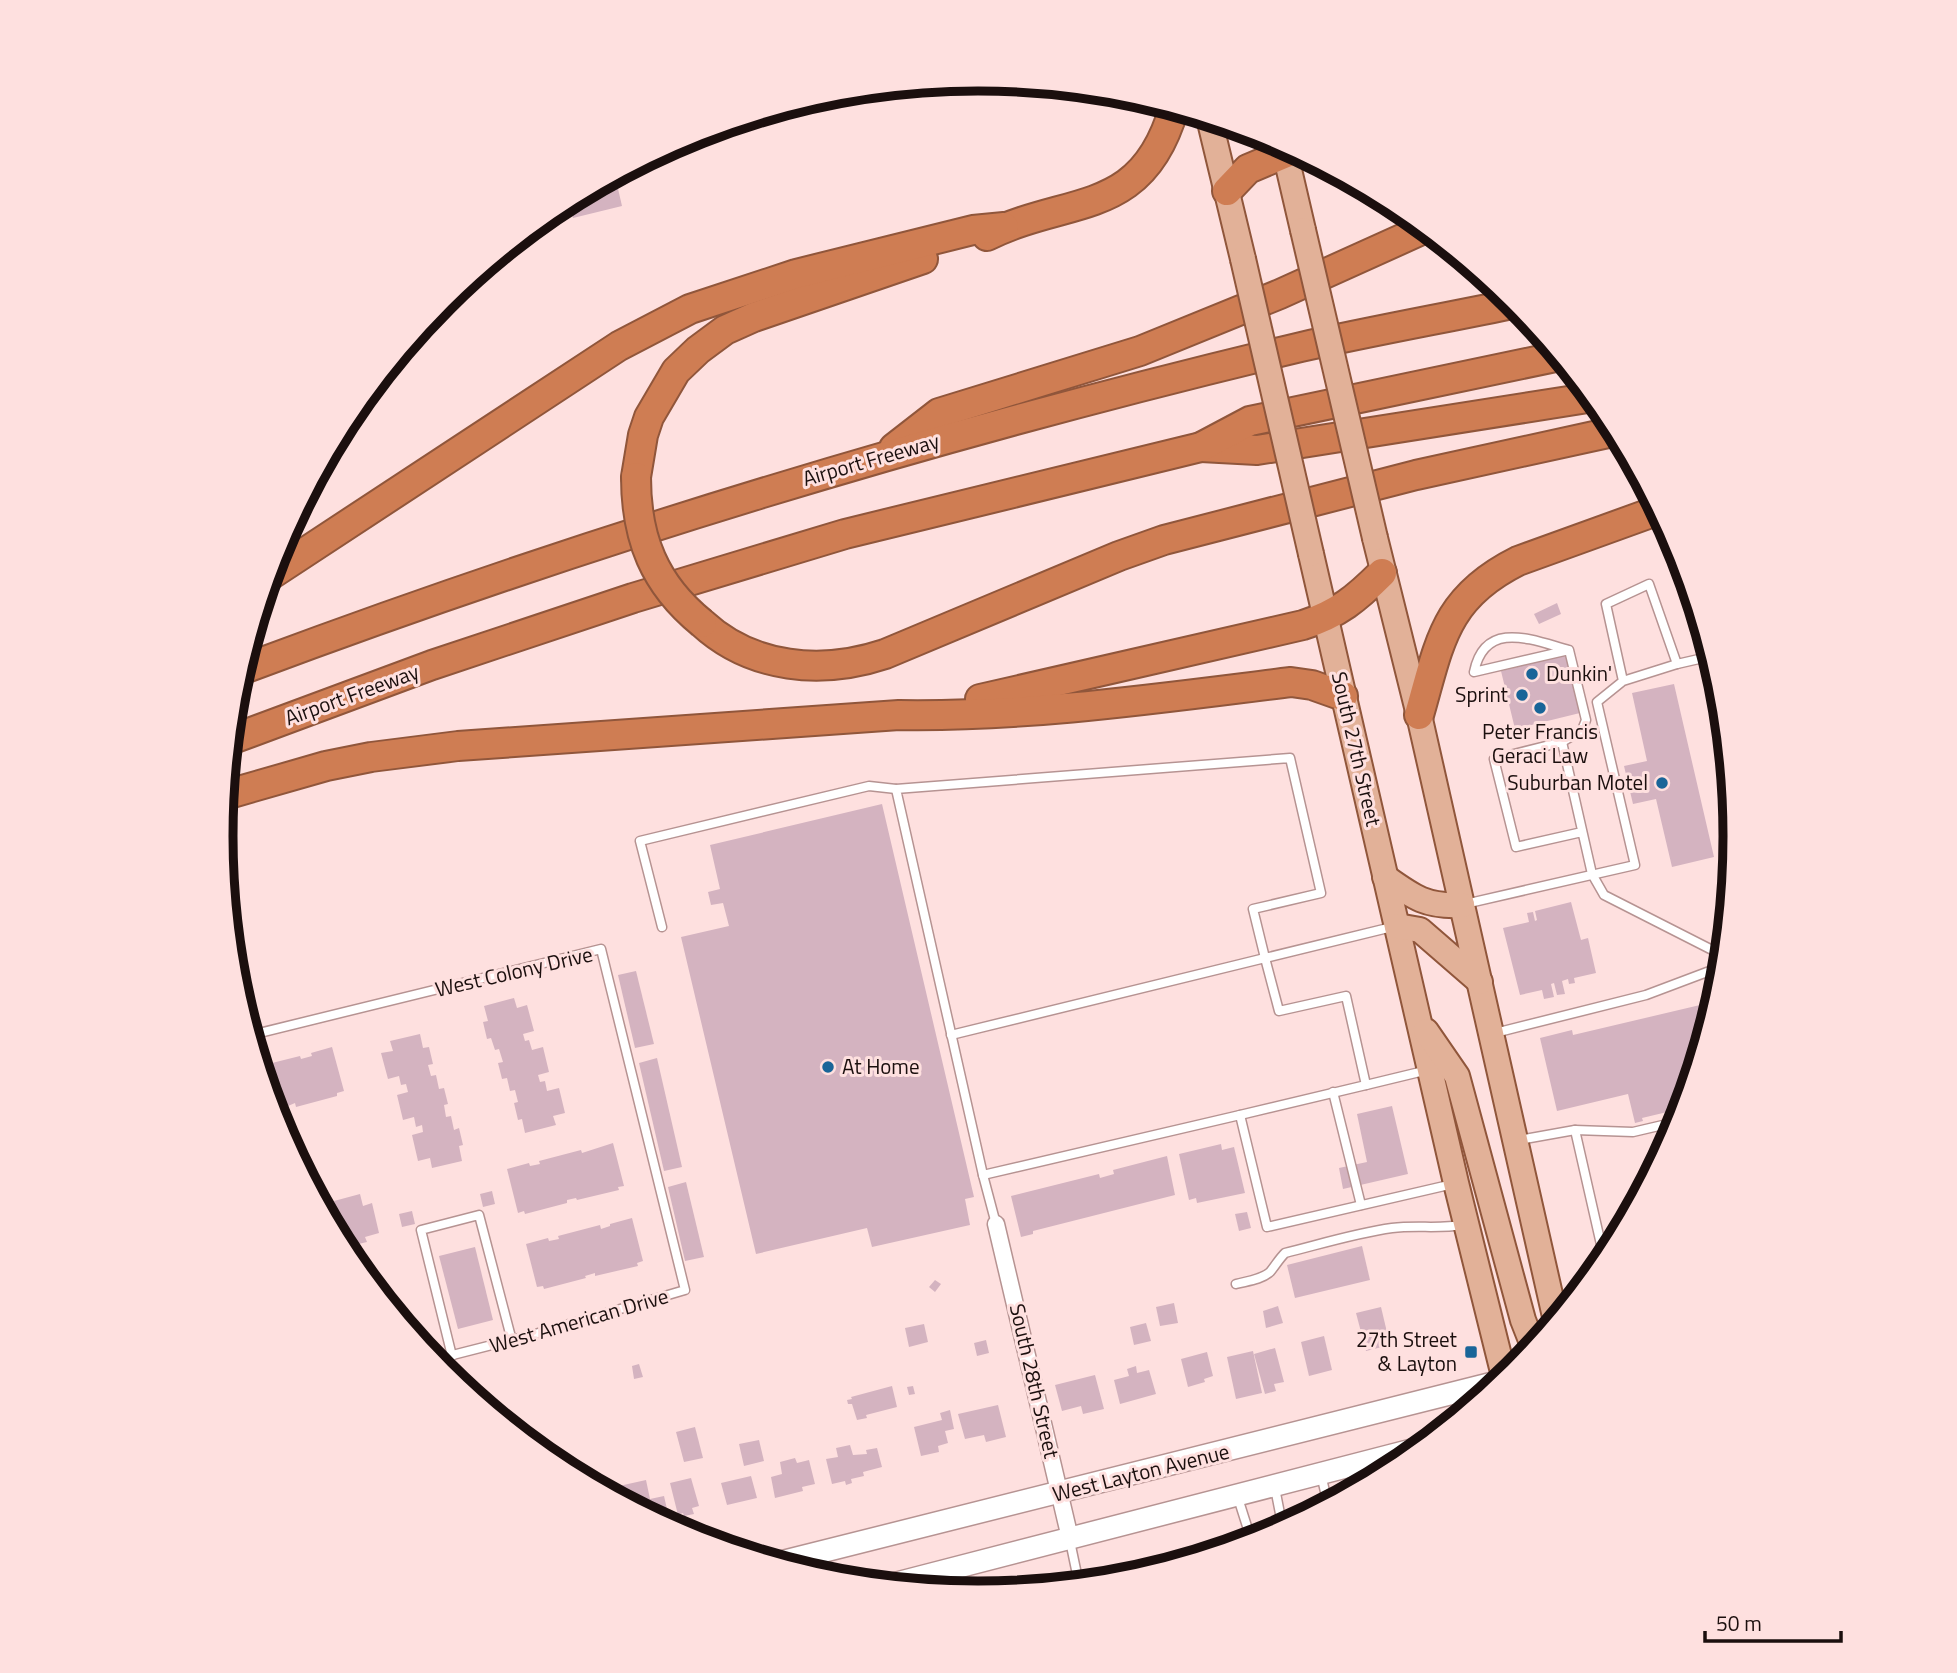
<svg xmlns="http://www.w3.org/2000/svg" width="1957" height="1673" font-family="'Titillium Web',sans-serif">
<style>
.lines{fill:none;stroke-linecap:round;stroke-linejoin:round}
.stream{stroke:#9c6c9a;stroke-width:5}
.building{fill:#d4b3c0}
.lane-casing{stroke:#b69392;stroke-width:11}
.street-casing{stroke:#b69392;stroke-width:19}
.secondary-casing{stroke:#b69392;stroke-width:24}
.primary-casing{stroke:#90563b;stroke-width:28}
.highway-casing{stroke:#90563b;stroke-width:32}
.lane{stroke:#fff;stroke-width:8}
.street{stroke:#fff;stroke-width:16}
.secondary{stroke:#fff;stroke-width:21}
.primary{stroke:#e2b198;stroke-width:24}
.highway{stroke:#cf7d53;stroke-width:28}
.primary-bridge-casing{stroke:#90563b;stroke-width:28;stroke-linecap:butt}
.highway-bridge-casing{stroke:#90563b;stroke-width:32;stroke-linecap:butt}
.primary-bridge{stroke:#e2b198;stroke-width:24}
.highway-bridge{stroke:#cf7d53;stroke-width:28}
.poi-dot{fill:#196598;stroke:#fee0df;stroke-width:2.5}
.labels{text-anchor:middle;stroke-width:6;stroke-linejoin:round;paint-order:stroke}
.street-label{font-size:21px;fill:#1b0f0e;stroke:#fee0df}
.poi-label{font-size:21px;fill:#1b0f0e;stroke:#fee0df;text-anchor:end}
.rim{fill:none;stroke:#1b0f0e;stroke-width:9}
</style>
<rect width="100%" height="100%" fill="#fee0df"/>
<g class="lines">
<path class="stream" d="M223,854L232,852"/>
</g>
<g class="building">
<path d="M616,180L622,206L573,218L568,201L600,184Z"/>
<path d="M1689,581L1696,605L1689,609L1679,585Z"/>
<path d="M1557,603L1561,614L1539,624L1534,614Z"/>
<path d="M1566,655L1580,713L1515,729L1501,671L1525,665V663L1538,660L1539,662Z"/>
<path d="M1674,684L1714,857L1672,867L1656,799L1633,804L1624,766L1647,761L1632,693Z"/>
<path d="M882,804L974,1197L965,1199L970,1225L872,1247L867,1228L756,1254L681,937L729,926L723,903L711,905L708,892L720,889L710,845Z"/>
<path d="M1571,902L1581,940L1588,938L1596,973L1574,978L1575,983L1569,984L1568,979L1562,981L1565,994L1557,995L1554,983L1551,984L1554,997L1544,999L1542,990L1520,995L1503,928L1529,922L1527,913L1533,912L1535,921L1537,920L1535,911Z"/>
<path d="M636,971L654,1044L635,1048L618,975Z"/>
<path d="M514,998L517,1008L527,1005L534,1031L523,1034L525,1041L529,1040L532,1050L543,1047L549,1072L538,1075L540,1082L545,1081L547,1091L559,1088L565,1113L553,1116L556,1125L525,1133L522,1119L518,1120L514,1103L518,1102L515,1090L510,1091L507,1078L502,1079L498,1063L503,1062L499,1049L495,1050L491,1038L487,1039L483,1022L488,1021L484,1006Z"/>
<path d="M1717,1001L1696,1069L1690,1070L1692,1081L1684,1108L1642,1118L1643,1121L1635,1123L1628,1094L1557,1111L1540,1038L1572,1030L1573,1035Z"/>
<path d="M420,1034L423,1048L429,1047L433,1064L428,1065L431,1076L436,1075L439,1089L444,1088L448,1104L444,1105L446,1117L451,1116L454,1130L459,1128L463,1145L459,1146L462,1161L432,1168L430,1158L418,1161L412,1135L423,1132L422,1125L416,1127L414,1117L403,1120L397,1095L408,1092L406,1084L401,1085L399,1076L388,1079L381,1053L393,1051L390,1041Z"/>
<path d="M332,1047L344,1091L337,1093V1096L296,1107L295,1103L274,1112L260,1066L300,1056L301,1059L312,1056L311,1053Z"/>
<path d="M657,1058L682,1167L664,1171L639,1063Z"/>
<path d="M1392,1106L1408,1174L1343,1189L1339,1168L1367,1162L1357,1114Z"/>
<path d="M613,1143L624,1186L618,1187L619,1190L577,1200L576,1198L567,1200V1203L525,1214L524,1211L518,1213L507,1169L529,1163L530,1166L540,1164L539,1161L581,1150L582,1153Z"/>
<path d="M1221,1144L1222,1150L1234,1147L1245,1193L1197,1203L1196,1198L1189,1200L1179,1154Z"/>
<path d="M1167,1156L1175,1195L1033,1231V1234L1021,1237L1011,1196L1099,1174L1100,1178L1114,1174L1113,1170Z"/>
<path d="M686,1182L704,1257L685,1261L668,1187Z"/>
<path d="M492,1191L495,1204L483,1207L480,1194Z"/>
<path d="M360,1194L363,1206L372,1203L379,1233L365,1237L367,1242L350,1246L349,1241L341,1243L326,1215L337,1212L334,1201Z"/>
<path d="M412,1211L415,1224L402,1227L399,1214Z"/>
<path d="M1247,1212L1251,1228L1239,1231L1235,1214Z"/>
<path d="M632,1218L643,1261L637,1263L638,1266L595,1276V1273L585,1276L586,1278L544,1289L543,1286L537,1287L526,1244L548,1238L549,1241L559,1239L558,1236L600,1225L601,1229L610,1226V1224Z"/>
<path d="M1362,1246L1370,1280L1295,1298L1287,1265Z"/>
<path d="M475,1247L493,1320L458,1329L439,1256Z"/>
<path d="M935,1280L941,1284L935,1292L929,1287Z"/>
<path d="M1174,1303L1178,1323L1160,1326L1156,1307Z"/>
<path d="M1278,1306L1283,1323L1266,1328L1263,1311Z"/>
<path d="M1381,1307L1390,1345L1366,1351L1356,1313Z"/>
<path d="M1146,1323L1151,1341L1134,1345L1130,1327Z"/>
<path d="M924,1324L928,1342L909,1347L905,1328Z"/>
<path d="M1324,1336L1332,1370L1309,1376L1301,1342Z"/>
<path d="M986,1340L989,1353L977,1356L974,1343Z"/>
<path d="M1275,1348L1284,1382L1274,1384L1276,1391L1265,1394L1254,1354Z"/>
<path d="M1253,1351L1262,1393L1236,1399L1227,1357Z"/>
<path d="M1207,1352L1213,1376L1204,1379L1205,1382L1188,1387L1181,1359Z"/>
<path d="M639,1364L643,1377L634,1379L632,1366Z"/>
<path d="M1136,1366L1137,1373L1149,1370L1156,1394L1120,1404L1114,1380L1129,1376L1127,1369Z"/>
<path d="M1095,1375L1104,1409L1083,1414L1081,1406L1062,1411L1055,1385Z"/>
<path d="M479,1384L482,1393L472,1396L462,1388Z"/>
<path d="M892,1386L897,1407L866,1415L867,1418L857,1420L852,1404H848L847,1400L852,1399L851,1397Z"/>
<path d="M913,1386L915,1394L909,1395L907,1387Z"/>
<path d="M998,1405L1006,1437L986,1442L984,1435L965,1439L958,1414Z"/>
<path d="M950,1410L954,1429L945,1431L948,1443L938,1446L939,1452L921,1456L914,1427L942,1420L940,1413Z"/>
<path d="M695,1427L703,1458L684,1462L676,1432Z"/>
<path d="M759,1440L764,1461L744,1466L739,1444Z"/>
<path d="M850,1445L853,1455L867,1454L866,1450L877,1448L882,1467L863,1472L864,1476L851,1479L852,1483L846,1485L845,1481L832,1484L826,1459L838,1457L836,1448Z"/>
<path d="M795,1458L797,1463L809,1460L815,1484L802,1487L803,1491L775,1498L771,1477L782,1474L780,1462Z"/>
<path d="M751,1476L757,1498L727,1505L721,1483Z"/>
<path d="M691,1478L699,1506L692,1508L694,1514L684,1516L683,1513L678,1515L670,1483Z"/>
<path d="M646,1480L650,1499L664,1496L669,1518L659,1521L622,1501L619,1486Z"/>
<path d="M1241,1543V1545L1170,1566L1169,1561Z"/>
</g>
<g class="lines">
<defs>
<g id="lane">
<path d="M1677,664L1712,656"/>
<path d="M1562,742L1582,730L1586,720L1569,650C1532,640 1485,619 1474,672L1569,650"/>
<path d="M1582,832L1516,847L1494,759L1562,742L1592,874L1604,895L1724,956"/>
<path d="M1465,904L1635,865L1597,702L1623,681L1606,604L1649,584L1677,664L1623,681"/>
<path d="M662,927L640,841L869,786L896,789"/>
<path d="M1392,927L1265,958L1253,909L1321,893L1290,758L896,789L983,1175L1240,1115L1267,1227L1453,1184"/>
<path d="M1495,1033L1646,995L1723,966"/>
<path d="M251,1035L601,949L685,1290L535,1334L433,1360"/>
<path d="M951,1035L1265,958L1279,1011L1346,996L1366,1085L1240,1115"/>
<path d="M1366,1085L1428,1070"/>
<path d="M1333,1092L1361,1205"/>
<path d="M1575,1130L1605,1262"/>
<path d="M1519,1140L1575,1130L1633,1132L1680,1121"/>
<path d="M983,1175L996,1224"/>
<path d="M1236,1284C1247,1281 1261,1280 1270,1272C1275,1266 1279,1259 1285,1253C1321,1244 1356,1233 1392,1228C1417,1225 1438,1229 1463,1225"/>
<path d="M452,1356L421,1230L479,1215L512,1341"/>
<path d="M1374,1461L1377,1478"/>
<path d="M1321,1474L1328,1505"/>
<path d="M1275,1488L1283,1529"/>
<path d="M1238,1498L1252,1542"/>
<path d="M1070,1541L1079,1584"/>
</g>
<path id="street" d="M996,1224L1070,1538"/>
<g id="secondary">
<path d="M777,1563L1505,1380"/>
<path d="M889,1585L1423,1447"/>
</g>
<g id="primary">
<path d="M1209,118L1243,259"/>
<path d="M1283,144L1303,230"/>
<path d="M1375,538L1419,715L1556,1321"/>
<path d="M1311,554L1456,1183L1505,1380"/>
<path d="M1385,877C1413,897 1426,907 1462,905"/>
<path d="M1397,926L1420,930L1480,982"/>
<path d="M1426,1031L1457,1076L1523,1320L1534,1348"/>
</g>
<g id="highway">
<path d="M1227,191L1248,169L1293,150"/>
<path d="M987,236C1069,195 1142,219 1174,108"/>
<path d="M1201,447L1257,450L1594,397"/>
<path d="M894,448L939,413L1140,351L1280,294L1426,228"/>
<path d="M636,477L643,435L649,417L676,371L698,350L725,330L754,317L923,259"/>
<path d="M269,576L619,346L690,309L796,274L973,230L1004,227"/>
<path d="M702,623C752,669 822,675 885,654L1119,556L1164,540L1416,475L1617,431"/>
<path d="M241,670C587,540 941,433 1301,347C1372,331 1445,318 1517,303"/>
<path d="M980,699L1303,625C1338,614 1357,598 1382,573"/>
<path d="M1419,715C1440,642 1444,598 1518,561L1659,510"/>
<path d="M230,740L432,665L633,598L845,534L1201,447L1250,421L1560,356"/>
<path d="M225,795L326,766L371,757L458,746L899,715C1030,717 1161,698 1291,682L1312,685L1343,696"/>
</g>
</defs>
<use href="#lane" class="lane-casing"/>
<use href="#street" class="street-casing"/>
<use href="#secondary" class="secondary-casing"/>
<use href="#primary" class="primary-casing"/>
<use href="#highway" class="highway-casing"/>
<use href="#lane" class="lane"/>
<use href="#street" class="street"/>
<use href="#secondary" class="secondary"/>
<use href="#primary" class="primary"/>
<use href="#highway" class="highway"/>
<defs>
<g id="primary-bridge">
<path d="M1303,230L1375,538"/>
<path d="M1243,259L1311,554"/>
</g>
<path id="highway-bridge" d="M636,477C636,538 654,584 702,623"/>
</defs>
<use href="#primary-bridge" class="primary-bridge-casing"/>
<use href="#highway-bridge" class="highway-bridge-casing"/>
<use href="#primary-bridge" class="primary-bridge"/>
<use href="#highway-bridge" class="highway-bridge"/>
</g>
<g class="poi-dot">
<circle cx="1532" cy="674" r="7"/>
<circle cx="1522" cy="695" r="7"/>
<circle cx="1540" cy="708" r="7"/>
<circle cx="1662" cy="783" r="7"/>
<circle cx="828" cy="1067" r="7"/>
<rect x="1464" y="1345" width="14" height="14" rx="3.5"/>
</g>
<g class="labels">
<g class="street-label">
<text transform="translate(871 460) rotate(-16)" y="7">Airport Freeway</text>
<text transform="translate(352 695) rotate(-20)" y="7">Airport Freeway</text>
<text transform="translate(1356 749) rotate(77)" y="7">South 27th Street</text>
<text transform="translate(514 972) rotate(-13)" y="7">West Colony Drive</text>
<text transform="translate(579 1321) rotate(-16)" y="7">West American Drive</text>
<text transform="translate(1034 1381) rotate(77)" y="7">South 28th Street</text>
<text transform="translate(1141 1473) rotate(-14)" y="7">West Layton Avenue</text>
</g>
<g class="poi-label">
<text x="1546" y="681" text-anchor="start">Dunkin'</text>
<text x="1508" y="702">Sprint</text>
<text x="1540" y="739" text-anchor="middle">Peter Francis<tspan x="1540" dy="24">Geraci Law</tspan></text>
<text x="1648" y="790">Suburban Motel</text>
<text x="842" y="1074" text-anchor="start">At Home</text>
<text x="1457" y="1347">27th Street<tspan x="1457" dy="24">&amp; Layton</tspan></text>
</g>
</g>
<path d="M0 0H1957V1673H0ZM233 836a745 745 0 1 1 1490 0a745 745 0 1 1-1490 0Z" fill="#fee0df" fill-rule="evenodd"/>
<path class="rim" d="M233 836a745 745 0 1 1 1490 0a745 745 0 1 1-1490 0Z"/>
<path d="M1705 1631v10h136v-10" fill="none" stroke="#1b0f0e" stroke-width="3.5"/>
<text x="1716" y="1631" font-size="21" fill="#1b0f0e" stroke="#fee0df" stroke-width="5" paint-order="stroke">50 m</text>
</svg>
